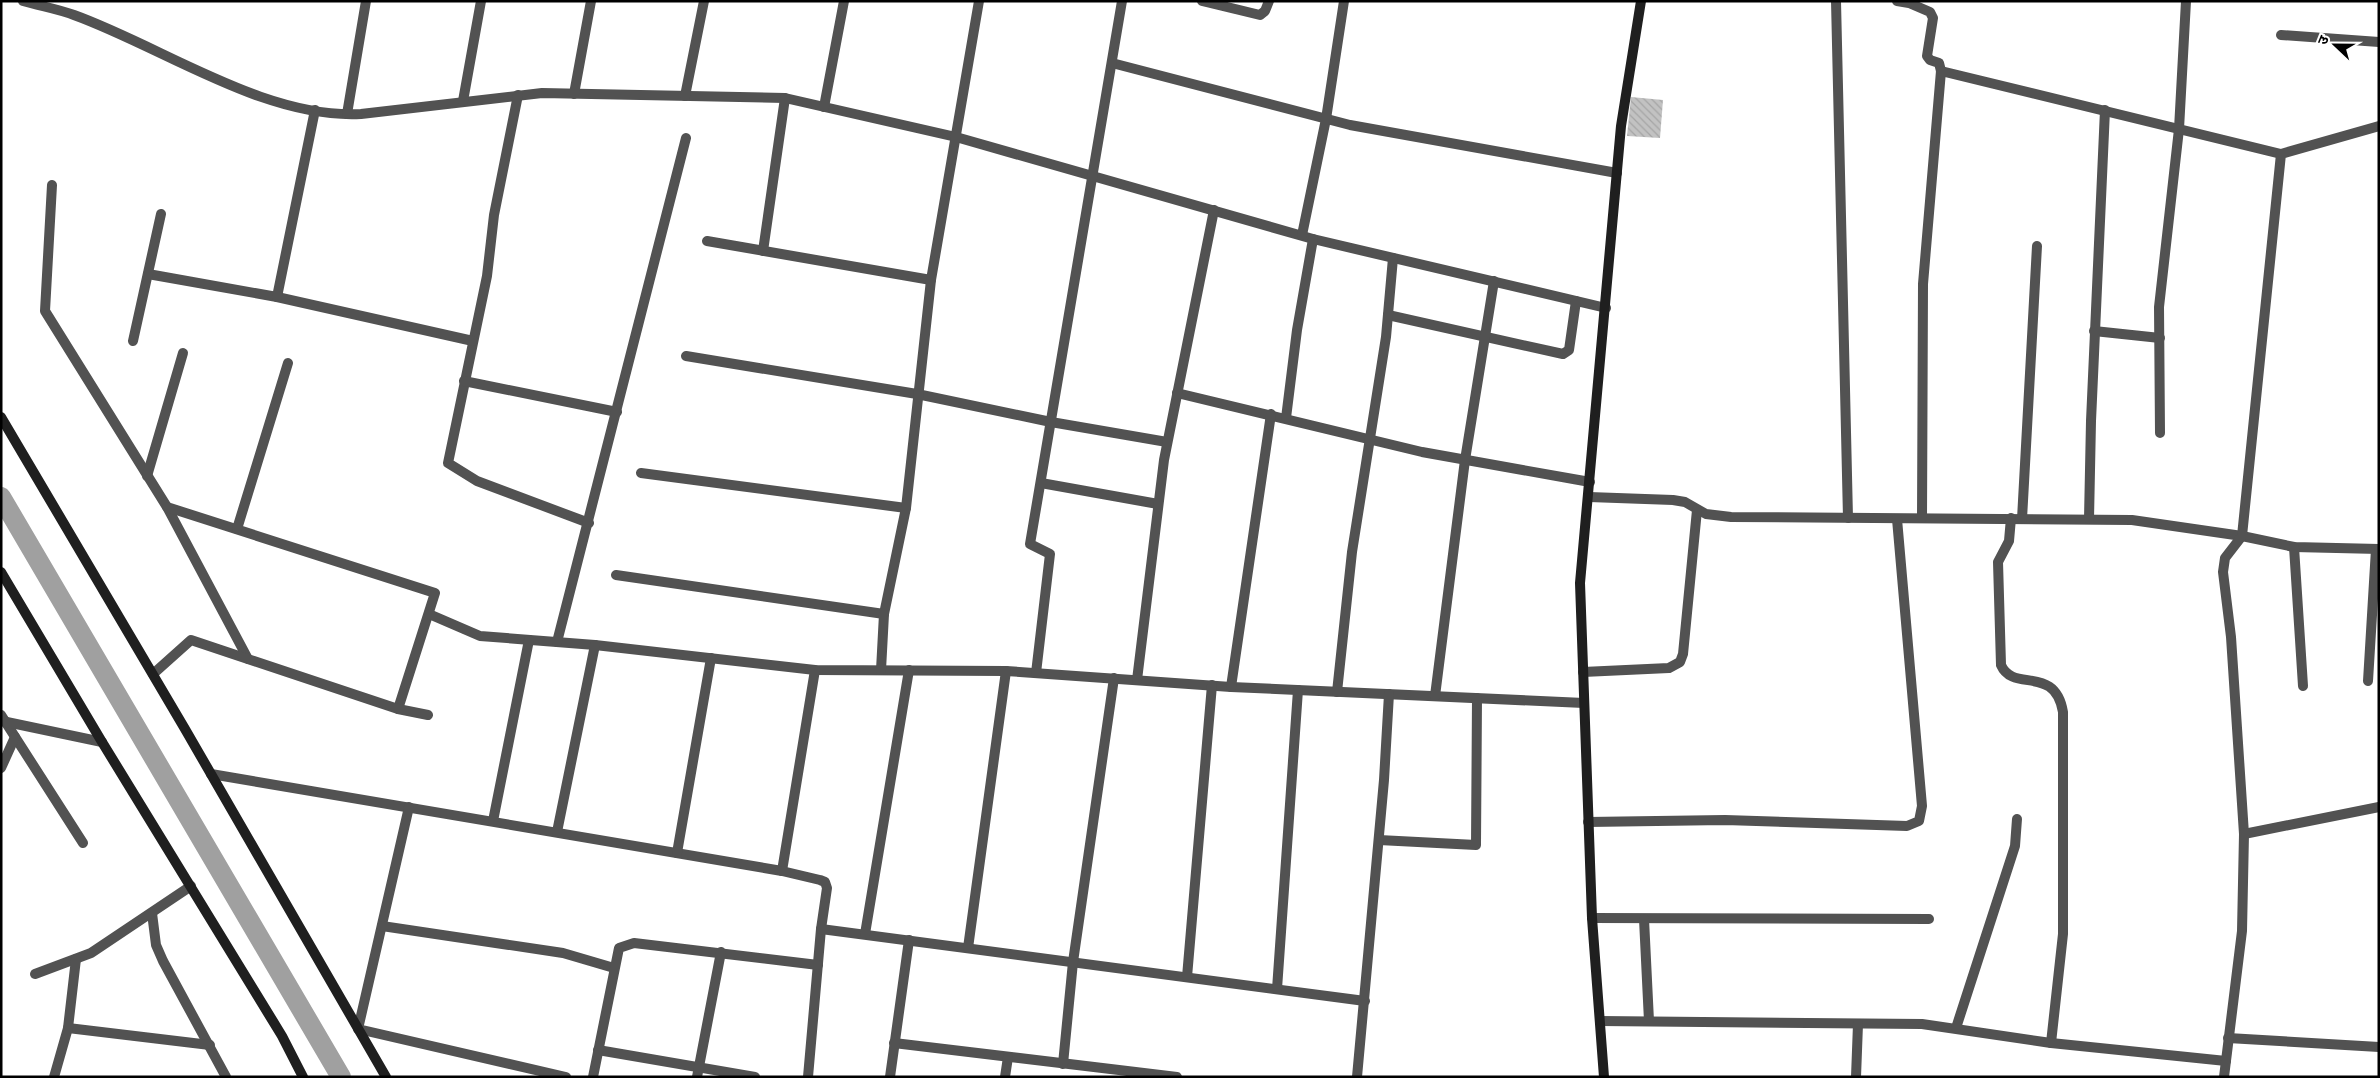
<svg xmlns="http://www.w3.org/2000/svg" width="2380" height="1078" font-family="'Fira Sans Condensed','Noto Sans Devanagari',sans-serif">
<style>
.lines{fill:none;stroke-linecap:round;stroke-linejoin:round}
.canal{stroke:#a0a0a0;stroke-width:20}
.building{fill:url(#building-back-hatch)}
.street{stroke:#525252;stroke-width:10}
.secondary{stroke:#1f1f1f;stroke-width:10}
</style>
<defs>
<pattern id="building-back-hatch" width="6" height="6" patternUnits="userSpaceOnUse" patternTransform="scale(1.25)"><rect width="6" height="6" fill="#c2c2c2"/><path d="M-1 5l2 2M0 0l6 6M5-1l2 2" fill="none" stroke="#a5a5a5"/></pattern>
</defs>
<rect width="100%" height="100%" fill="#fff"/>
<g class="lines">
<path class="canal" d="M1,497L341,1077"/>
</g>
<path class="building" d="M1631,97L1663,100L1660,138L1627,136Z"/>
<g class="lines">
<g class="street">
<path d="M23,1C40,6 58,9 74,15C163,47 264,119 361,114L542,93L785,98L956,137L1313,239L1606,308"/>
<path d="M1202,1L1260,15L1265,11L1269,1"/>
<path d="M1836,1L1848,518"/>
<path d="M1897,1L1909,3L1930,12L1933,18L1927,56L1930,60L1939,63L1941,71"/>
<path d="M2281,35L2379,42"/>
<path d="M1112,63L1350,125L1617,173"/>
<path d="M574,94L591,1"/>
<path d="M518,95L494,215L487,276L448,463L477,481L589,523"/>
<path d="M685,96L704,1"/>
<path d="M463,101L481,1"/>
<path d="M824,107L844,1"/>
<path d="M347,114L366,1"/>
<path d="M52,185L45,311L167,507L248,659"/>
<path d="M1302,235L1326,119L1344,1"/>
<path d="M707,241L931,280"/>
<path d="M763,251L785,98"/>
<path d="M148,274L277,297L473,341"/>
<path d="M277,297L315,110"/>
<path d="M1388,315L1563,354L1569,350L1576,301"/>
<path d="M2094,331L2160,338"/>
<path d="M133,341L161,214"/>
<path d="M686,356L917,394L1051,422L1167,442"/>
<path d="M464,381L617,412"/>
<path d="M1177,393L1422,452L1590,482"/>
<path d="M1286,418L1297,330L1313,239"/>
<path d="M2160,433L2159,307L2179,129L2186,1"/>
<path d="M641,473L906,508"/>
<path d="M147,476L183,353"/>
<path d="M1041,483L1158,504"/>
<path d="M1589,497L1673,500L1685,502L1706,514L1731,517L2132,520L2242,536L2294,547L2379,549"/>
<path d="M167,507L435,593L398,709"/>
<path d="M1922,518L1923,284L1941,71L2281,154"/>
<path d="M2011,518L2009,541L1998,562L2001,665C2013,693 2055,664 2063,712V934L2051,1043"/>
<path d="M2022,519L2037,246"/>
<path d="M2089,519L2091,421L2105,110"/>
<path d="M237,529L288,363"/>
<path d="M2294,547L2303,686"/>
<path d="M616,575L884,614"/>
<path d="M429,614L480,636L595,645L815,670L1006,671L1231,687L1584,703"/>
<path d="M557,642L686,138"/>
<path d="M881,670L884,614L906,508L931,280L979,1"/>
<path d="M1583,672L1669,668L1680,662L1683,654L1697,510"/>
<path d="M1036,673L1050,554L1030,544L1122,1"/>
<path d="M153,674L191,640L398,709L428,715"/>
<path d="M1137,680L1164,460L1214,210"/>
<path d="M2368,681L2376,549"/>
<path d="M1231,687L1271,414"/>
<path d="M1337,692L1352,552L1386,337L1393,258"/>
<path d="M1435,696L1465,460L1494,281"/>
<path d="M1,715L83,843"/>
<path d="M2,721L102,742"/>
<path d="M1,768L15,737"/>
<path d="M211,774L782,871L815,670"/>
<path d="M409,807L358,1029L566,1077"/>
<path d="M493,821L529,640"/>
<path d="M1588,822L1725,820L1907,826L1919,821L1922,806L1897,519"/>
<path d="M557,832L595,645"/>
<path d="M2244,834L2231,637L2223,572L2225,558L2242,536L2281,154L2379,126"/>
<path d="M1379,840L1476,845L1477,698"/>
<path d="M677,853L711,658"/>
<path d="M782,871L820,880L825,882L827,888L821,929L808,1077"/>
<path d="M152,913L156,945L163,961L226,1077"/>
<path d="M1592,918L1929,919"/>
<path d="M1644,919L1649,1021"/>
<path d="M382,926L563,953L614,968"/>
<path d="M821,929L1365,1001"/>
<path d="M865,934L909,670"/>
<path d="M968,948L1006,671"/>
<path d="M35,974L91,953L191,886"/>
<path d="M1187,977L1212,685"/>
<path d="M1277,989L1298,690"/>
<path d="M1600,1021L1922,1024L2051,1043L2226,1061"/>
<path d="M68,1028L210,1045"/>
<path d="M1956,1028L2015,846L2017,819"/>
<path d="M2228,1038L2379,1047"/>
<path d="M894,1043L1177,1077"/>
<path d="M598,1050L755,1077"/>
<path d="M1063,1064L1073,962L1114,678"/>
<path d="M54,1077L68,1028L76,959"/>
<path d="M593,1077L619,948L634,943L818,965"/>
<path d="M697,1077L721,952"/>
<path d="M890,1077L909,940"/>
<path d="M1005,1077L1008,1057"/>
<path d="M1357,1077L1384,780L1389,694"/>
<path d="M1856,1077L1858,1024"/>
<path d="M2224,1077L2242,931L2244,834L2379,807"/>
</g>
<g class="secondary">
<path d="M1,417L185,729L386,1077"/>
<path d="M1,572L102,742L282,1036L303,1077"/>
<path d="M1604,1077L1592,918L1580,583L1621,126L1641,1"/>
</g>
</g>
<rect width="2380" height="1078" fill="none" stroke="#000000" stroke-width="5"/>
<g transform="translate(2335 45) rotate(292)" stroke="#ffffff" stroke-width="4" paint-order="stroke">
<path d="M0-4L9 19L0 12L-9 19Z" fill="#000000"/>
<text y="-8" font-size="14" font-weight="bold" text-anchor="middle" fill="#000000">उ</text>
</g>
</svg>
